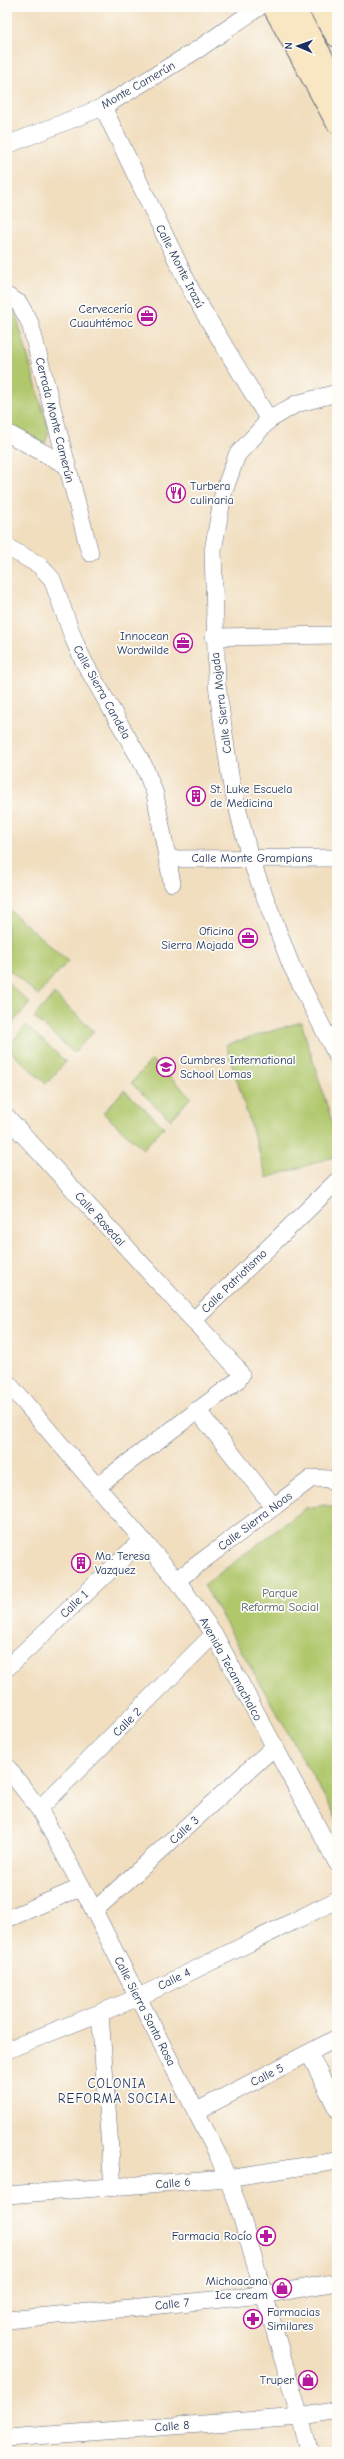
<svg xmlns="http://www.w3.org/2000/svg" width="344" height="2459" font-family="'Comic Neue',sans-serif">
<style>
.green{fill:#b0c76c;stroke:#667b65}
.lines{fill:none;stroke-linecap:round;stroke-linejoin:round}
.street-casing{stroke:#666c80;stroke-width:18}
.secondary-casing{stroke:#666c80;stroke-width:24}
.street{stroke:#fff;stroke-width:17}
.secondary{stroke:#f9e7c3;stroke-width:22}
.labels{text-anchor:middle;stroke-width:3.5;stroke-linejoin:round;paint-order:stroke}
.street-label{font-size:12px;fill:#1b2f5e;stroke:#fdfcf7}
.poi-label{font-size:12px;fill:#1b2f5e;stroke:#fdfcf7;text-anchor:end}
.park-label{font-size:12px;fill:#485d62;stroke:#fdfcf7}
.neighbourhood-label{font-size:13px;letter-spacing:1px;fill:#1b2f5e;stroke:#fdfcf7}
</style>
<rect width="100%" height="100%" fill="#fdfcf7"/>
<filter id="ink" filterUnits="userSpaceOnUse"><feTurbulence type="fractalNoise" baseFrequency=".025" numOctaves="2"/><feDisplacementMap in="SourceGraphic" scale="8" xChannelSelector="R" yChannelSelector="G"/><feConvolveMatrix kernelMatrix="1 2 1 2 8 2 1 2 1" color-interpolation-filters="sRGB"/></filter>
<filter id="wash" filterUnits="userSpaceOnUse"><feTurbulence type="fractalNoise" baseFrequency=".012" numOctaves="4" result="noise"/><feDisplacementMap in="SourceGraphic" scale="16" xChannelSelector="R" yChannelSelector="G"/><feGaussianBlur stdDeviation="0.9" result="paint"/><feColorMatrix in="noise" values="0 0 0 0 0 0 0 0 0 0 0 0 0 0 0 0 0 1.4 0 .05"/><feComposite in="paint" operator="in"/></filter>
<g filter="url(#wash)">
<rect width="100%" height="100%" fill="#f1debf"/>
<g class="green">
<path d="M7,307L15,311L49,432L45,444L7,423Z"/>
<path d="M7,908L68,961L38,995L7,968Z"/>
<path d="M7,982L30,1003L7,1030Z"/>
<path d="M54,994L94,1031L74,1053L34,1017Z"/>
<path d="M301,1022L337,1138V1156L267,1178L226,1045Z"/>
<path d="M26,1025L66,1062L46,1084L7,1048Z"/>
<path d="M152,1060L191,1097L171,1120L131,1083Z"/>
<path d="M124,1090L164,1127L143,1149L103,1113Z"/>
<path d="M325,1505L337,1509V1819L204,1585L306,1508Z"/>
</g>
</g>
<g filter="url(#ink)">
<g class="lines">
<defs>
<g id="street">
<path d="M103,107L194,296L269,420"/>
<path d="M7,145L103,107L200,48L259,7"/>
<path d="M7,296L19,303L30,323L90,553"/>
<path d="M337,393L296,404L269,420L237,455L223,494L213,551L217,685L231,782L250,858L291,965L337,1056"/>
<path d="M7,433L66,465"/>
<path d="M7,547L39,565L52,579L74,640L84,662L144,766L155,794L172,883"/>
<path d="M214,637L337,635"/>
<path d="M167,859L337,858"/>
<path d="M7,1117L237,1368L241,1375L237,1381L97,1486"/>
<path d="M193,1321L337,1181"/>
<path d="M7,1382L177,1580L214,1634L337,1863"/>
<path d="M197,1410L274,1507"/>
<path d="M177,1580L312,1478L329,1479L337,1485"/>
<path d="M7,1668L142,1540"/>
<path d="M7,1767L39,1809L82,1887L218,2155L238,2205L310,2452"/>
<path d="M39,1809L214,1634"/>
<path d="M94,1911L273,1748"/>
<path d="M7,1919L82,1887"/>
<path d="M100,2014L113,2188"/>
<path d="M7,2050L137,1998L337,1900"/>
<path d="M309,2053L337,2109"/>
<path d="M197,2111L337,2038"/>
<path d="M7,2195L227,2178L337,2161"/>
<path d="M7,2320L264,2295L337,2282"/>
<path d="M7,2438L300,2417L337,2410"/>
</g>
<g id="secondary">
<path d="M274,7L337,122"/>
<path d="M293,7L337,84"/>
<path d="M319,7L337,36"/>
</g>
</defs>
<use href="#street" class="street-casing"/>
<use href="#secondary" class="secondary-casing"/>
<use href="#street" class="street"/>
<use href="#secondary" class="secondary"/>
</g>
</g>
<defs>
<symbol id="office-ring" viewBox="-11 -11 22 22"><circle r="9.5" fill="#fdfcf7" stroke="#b5179e" stroke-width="1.5"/><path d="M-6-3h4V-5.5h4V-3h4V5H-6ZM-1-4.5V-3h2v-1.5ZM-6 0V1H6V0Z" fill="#b5179e"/></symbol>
<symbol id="restaurant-ring" viewBox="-11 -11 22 22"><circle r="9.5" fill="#fdfcf7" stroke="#b5179e" stroke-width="1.5"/><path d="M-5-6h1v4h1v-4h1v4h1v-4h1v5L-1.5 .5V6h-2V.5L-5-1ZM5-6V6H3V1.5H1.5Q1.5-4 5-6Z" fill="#b5179e"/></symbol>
<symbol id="building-ring" viewBox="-11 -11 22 22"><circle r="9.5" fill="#fdfcf7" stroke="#b5179e" stroke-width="1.5"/><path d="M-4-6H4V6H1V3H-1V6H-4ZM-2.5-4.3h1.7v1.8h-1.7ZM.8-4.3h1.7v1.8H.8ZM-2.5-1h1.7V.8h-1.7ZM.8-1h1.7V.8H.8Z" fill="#b5179e"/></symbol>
<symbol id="school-ring" viewBox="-11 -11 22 22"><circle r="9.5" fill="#fdfcf7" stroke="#b5179e" stroke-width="1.5"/><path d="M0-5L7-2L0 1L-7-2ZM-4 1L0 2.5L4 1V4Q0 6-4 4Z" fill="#b5179e"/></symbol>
<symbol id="pharmacy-ring" viewBox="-11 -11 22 22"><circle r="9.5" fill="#fdfcf7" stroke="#b5179e" stroke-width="1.5"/><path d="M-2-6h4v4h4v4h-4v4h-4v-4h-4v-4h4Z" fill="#b5179e"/></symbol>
<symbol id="shop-ring" viewBox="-11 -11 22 22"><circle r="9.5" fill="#fdfcf7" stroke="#b5179e" stroke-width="1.5"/><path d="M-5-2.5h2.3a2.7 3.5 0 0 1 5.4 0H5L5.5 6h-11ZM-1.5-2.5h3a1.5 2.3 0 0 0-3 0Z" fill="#b5179e"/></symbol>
</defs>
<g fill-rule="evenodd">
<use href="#office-ring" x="136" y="305" width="22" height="22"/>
<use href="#restaurant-ring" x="165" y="482" width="22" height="22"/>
<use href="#office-ring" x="172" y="632" width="22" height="22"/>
<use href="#building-ring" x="185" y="785" width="22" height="22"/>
<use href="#office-ring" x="237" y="927" width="22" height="22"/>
<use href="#school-ring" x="155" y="1056" width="22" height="22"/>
<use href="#building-ring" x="70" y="1552" width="22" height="22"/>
<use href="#pharmacy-ring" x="255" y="2225" width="22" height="22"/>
<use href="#shop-ring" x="271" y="2277" width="22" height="22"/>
<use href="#pharmacy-ring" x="242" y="2308" width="22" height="22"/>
<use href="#shop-ring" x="297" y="2369" width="22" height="22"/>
</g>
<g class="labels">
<g class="street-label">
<text transform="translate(138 85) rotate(-30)" y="4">Monte Camerún</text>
<text transform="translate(180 266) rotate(63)" y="4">Calle Monte Irazú</text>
<text transform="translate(55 420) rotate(76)" y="4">Cerrada Monte Camerún</text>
<text transform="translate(102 692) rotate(61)" y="4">Calle Sierra Candela</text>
<text transform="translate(221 703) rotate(-97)" y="4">Calle Sierra Mojada</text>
<text x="252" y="862">Calle Monte Grampians</text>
<text transform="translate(100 1219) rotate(48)" y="4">Calle Rosedal</text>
<text transform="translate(234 1281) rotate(-44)" y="4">Calle Patriotismo</text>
<text transform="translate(255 1521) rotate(-37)" y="4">Calle Sierra Noas</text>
<text transform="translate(74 1604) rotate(-44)" y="4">Calle 1</text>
<text transform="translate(231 1669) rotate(61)" y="4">Avenida Tecamachalco</text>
<text transform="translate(127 1722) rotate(-45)" y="4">Calle 2</text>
<text transform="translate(184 1830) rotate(-42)" y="4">Calle 3</text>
<text transform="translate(174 1979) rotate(-26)" y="4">Calle 4</text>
<text transform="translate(145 2011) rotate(63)" y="4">Calle Sierra Santa Rosa</text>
<text transform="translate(267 2075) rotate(-27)" y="4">Calle 5</text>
<text transform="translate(173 2183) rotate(-5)" y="4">Calle 6</text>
<text transform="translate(172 2304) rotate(-6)" y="4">Calle 7</text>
<text transform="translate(172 2426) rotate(-4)" y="4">Calle 8</text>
</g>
<g class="poi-label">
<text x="133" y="313">Cervecería<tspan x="133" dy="14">Cuauhtémoc</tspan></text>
<text x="190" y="490" text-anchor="start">Turbera<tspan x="190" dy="14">culinaria</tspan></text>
<text x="169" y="640">Innocean<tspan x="169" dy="14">Wordwilde</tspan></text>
<text x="210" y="793" text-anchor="start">St. Luke Escuela<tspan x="210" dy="14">de Medicina</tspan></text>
<text x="234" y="935">Oficina<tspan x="234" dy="14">Sierra Mojada</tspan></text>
<text x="180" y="1064" text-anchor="start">Cumbres International<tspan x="180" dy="14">School Lomas</tspan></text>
<text x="95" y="1560" text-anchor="start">Ma. Teresa<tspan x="95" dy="14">Vazquez</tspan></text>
<text x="252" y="2240">Farmacia Rocío</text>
<text x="268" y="2285">Michoacana<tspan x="268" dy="14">Ice cream</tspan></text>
<text x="267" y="2316" text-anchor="start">Farmacias<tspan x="267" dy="14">Similares</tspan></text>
<text x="294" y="2384">Truper</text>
</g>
<g class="park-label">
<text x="280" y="1597">Parque<tspan x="280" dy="14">Reforma Social</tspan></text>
</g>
<g class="neighbourhood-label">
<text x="117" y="2088">COLONIA<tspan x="117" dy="15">REFORMA SOCIAL</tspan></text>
</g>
</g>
<rect width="344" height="2459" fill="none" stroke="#fdfcf7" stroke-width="24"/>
<g transform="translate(298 46) rotate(272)" stroke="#fdfcf7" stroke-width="3" paint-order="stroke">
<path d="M0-3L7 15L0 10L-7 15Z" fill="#1b2f5e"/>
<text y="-6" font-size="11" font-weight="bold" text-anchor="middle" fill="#1b2f5e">N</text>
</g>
</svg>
